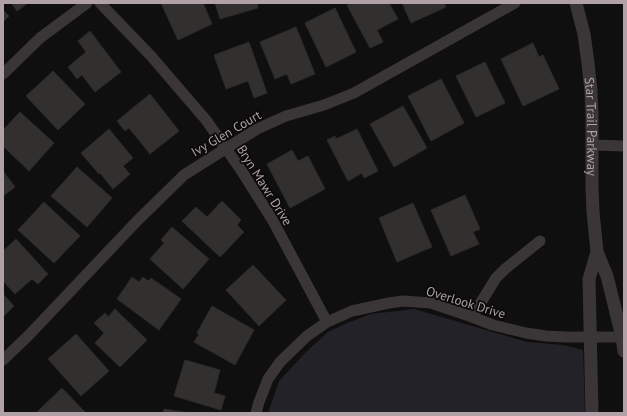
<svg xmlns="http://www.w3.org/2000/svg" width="627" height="416" font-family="'PT Sans',sans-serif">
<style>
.green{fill:#232229}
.building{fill:#322f2f;stroke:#2c2929}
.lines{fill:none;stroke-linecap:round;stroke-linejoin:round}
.minor{stroke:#3a3536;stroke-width:11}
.tertiary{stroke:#3a3536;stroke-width:13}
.labels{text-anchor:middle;stroke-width:3.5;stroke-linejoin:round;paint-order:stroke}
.street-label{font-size:13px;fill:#afa1a6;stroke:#0b0a0a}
</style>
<rect width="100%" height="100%" fill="#100f0f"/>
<path class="green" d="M414,309L527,342L563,345L583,350L585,413H268L279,381L306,352L328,332L347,323L371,314Z"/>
<g class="building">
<path d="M11,3H28L17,11Z"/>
<path d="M161,3H203L212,24L178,40Z"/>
<path d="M215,3H257L258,8L220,19Z"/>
<path d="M351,3H389L398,19L377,30L383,42L370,48L347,5Z"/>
<path d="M402,3H444L446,7L411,23Z"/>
<path d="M335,8L356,52L326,67L305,23Z"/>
<path d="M3,10L9,16L3,22Z"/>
<path d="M296,27L315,74L291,84L287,74L275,79L260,42Z"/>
<path d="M90,31L121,72L95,92L82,75L77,79L68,67L86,52L78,41Z"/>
<path d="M249,42L267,93L254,98L248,81L226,89L214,55Z"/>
<path d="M533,43L539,57L543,55L559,89L523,106L501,59Z"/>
<path d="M485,62L505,103L476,117L456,76Z"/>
<path d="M53,71L85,104L58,130L26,96Z"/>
<path d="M441,79L464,123L431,141L408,96Z"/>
<path d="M150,94L179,131L150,154L129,128L125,131L117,121Z"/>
<path d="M403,106L427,148L394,167L370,124Z"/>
<path d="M20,112L54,143L29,171L3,146V130Z"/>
<path d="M109,129L133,158L123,166L130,174L113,189L100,173L99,174L81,153Z"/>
<path d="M357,129L378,171L364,178L362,173L348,181L327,140L335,136L336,139Z"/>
<path d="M292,150L298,161L308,156L325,189L290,208L267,164Z"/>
<path d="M77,167L112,198L87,227L51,196Z"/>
<path d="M3,171L15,187L3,196Z"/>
<path d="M465,195L480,229L473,232L479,244L451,256L431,210Z"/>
<path d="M222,201L241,220L237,225L244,232L220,257L182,221L196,207L207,217Z"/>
<path d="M44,202L80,236L54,263L18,230Z"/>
<path d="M413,203L432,247L397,262L379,218Z"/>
<path d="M172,227L209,259L183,289L150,259L164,243L161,240Z"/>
<path d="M16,239L48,274L38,284L32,279L15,294L3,281V251Z"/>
<path d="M253,265L286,300L259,326L226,290Z"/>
<path d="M132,277L139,282L143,277L148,281L151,278L181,299L159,330L117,299Z"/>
<path d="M3,294L14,306L3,317Z"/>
<path d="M212,306L254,330L235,365L194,342L199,334L197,333Z"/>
<path d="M115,309L147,340L120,367L95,343L104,333L94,323L105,313L108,317Z"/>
<path d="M76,334L109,371L81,396L48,359Z"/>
<path d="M185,360L220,370L214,393L225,396L221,410L174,396Z"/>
<path d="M62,388L86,413H38L37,412Z"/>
<path d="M164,409L189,413H163Z"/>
</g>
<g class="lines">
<g class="minor">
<path d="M100,3L151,56L206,120L241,170L273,221L327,322"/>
<path d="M3,74L40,38L87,3"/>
<path d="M592,145L624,146"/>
<path d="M472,317L496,278L505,269L540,241"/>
<path d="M3,360L29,335L137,221L184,175L257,129L286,116L324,105L354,93L515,3"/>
<path d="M256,413L259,402L268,379L280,362L307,336L327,322L352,311L389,303L403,301L431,303L472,317L493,325L526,333L546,336L566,337H624"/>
</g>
<g class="tertiary">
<path id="s1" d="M576,3L584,34L588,63L591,91L592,116V188L593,212L597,252L607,276L622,337L624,351"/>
<path d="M592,413L589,279L597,252"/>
</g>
</g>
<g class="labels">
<g class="street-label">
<text dy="5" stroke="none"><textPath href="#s1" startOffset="125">Star Trail Parkway</textPath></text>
<text transform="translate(226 133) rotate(-30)" y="5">Ivy Glen Court</text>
<text transform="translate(265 185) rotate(58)" y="5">Bryn Mawr Drive</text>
<text transform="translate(466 302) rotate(17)" y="5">Overlook Drive</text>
</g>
</g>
<rect width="627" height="416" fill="none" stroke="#afa1a6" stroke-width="8"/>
</svg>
